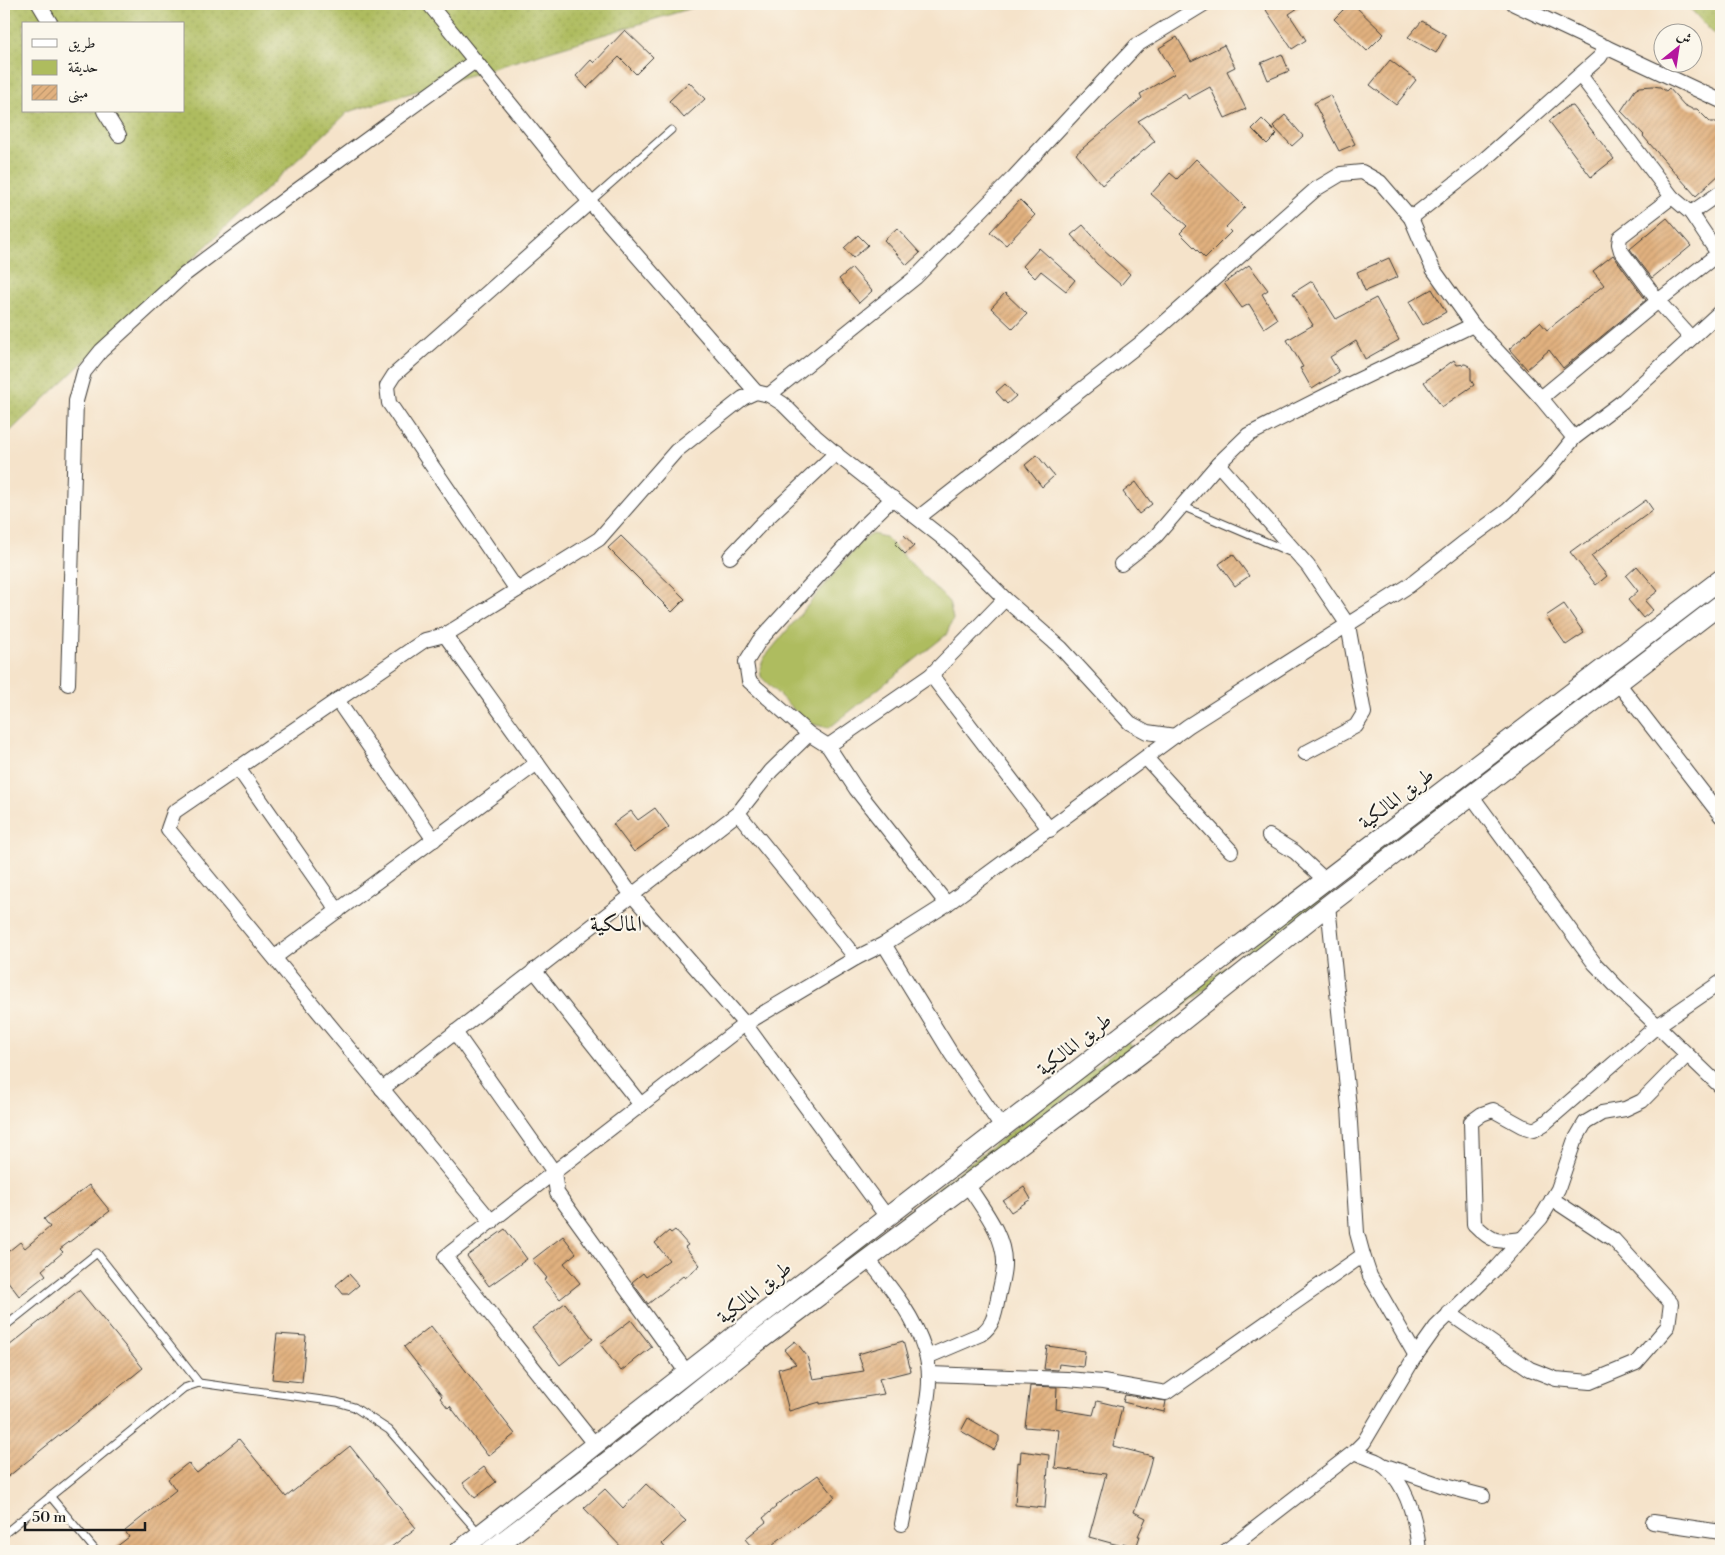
<svg xmlns="http://www.w3.org/2000/svg" width="1725" height="1555" font-family="'Libre Bodoni',Amiri,serif">
<style>
.grass{fill:url(#grass-dots);stroke:#656c3d;fill-rule:evenodd}
.park{fill:#aebc5e;stroke:#656c3d}
.lines{fill:none;stroke-linecap:round;stroke-linejoin:round}
.stream{stroke:#50b6cf;stroke-width:5}
.building{fill:url(#building-hatch)}
.lane-casing{stroke:#3d3a36;stroke-width:9}
.street-casing{stroke:#3d3a36;stroke-width:16}
.secondary-casing{stroke:#3d3a36;stroke-width:21}
.lane{stroke:#fff;stroke-width:7}
.street{stroke:#fff;stroke-width:14}
.secondary{stroke:#fff;stroke-width:19}
.labels{text-anchor:middle;stroke-width:4;stroke-linejoin:round;paint-order:stroke}
.street-label{font-size:20px;fill:#1c1c1c;stroke:#fbf7ec}
.quarter-label{font-size:22px;fill:#1c1c1c;stroke:#fbf7ec}
</style>
<defs>
<pattern id="grass-dots" width="8" height="8" patternUnits="userSpaceOnUse" patternTransform="scale(1.25)"><rect width="8" height="8" fill="#aebc5e"/><path d="M2 2h.1M6 6h.1" fill="none" stroke="#95a151" stroke-width="1.8" stroke-linecap="round"/></pattern>
<pattern id="building-hatch" width="6" height="6" patternUnits="userSpaceOnUse" patternTransform="scale(1.25)"><rect width="6" height="6" fill="#e1b17f"/><path d="M-1 1l2-2M0 6l6-6M5 7l2-2" fill="none" stroke="#c0986d"/></pattern>
</defs>
<rect width="100%" height="100%" fill="#fbf7ec"/>
<filter id="ink" filterUnits="userSpaceOnUse"><feTurbulence type="fractalNoise" baseFrequency=".02" numOctaves="2"/><feDisplacementMap in="SourceGraphic" scale="10" xChannelSelector="R" yChannelSelector="G"/><feConvolveMatrix kernelMatrix="1 2 1 2 8 2 1 2 1" color-interpolation-filters="sRGB"/></filter>
<filter id="wash" filterUnits="userSpaceOnUse"><feTurbulence type="fractalNoise" baseFrequency=".0096" numOctaves="4" result="noise"/><feDisplacementMap in="SourceGraphic" scale="20" xChannelSelector="R" yChannelSelector="G"/><feGaussianBlur stdDeviation="1.12" result="paint"/><feColorMatrix in="noise" values="0 0 0 0 0 0 0 0 0 0 0 0 0 0 0 0 0 1.4 0 .05"/><feComposite in="paint" operator="in"/></filter>
<g filter="url(#wash)">
<rect width="100%" height="100%" fill="#f5e3ca"/>
<g class="grass">
<path d="M4,4H705L348,112L4,437ZM24,24H184V111H24Z"/>
<path d="M1686,4H1721V42Z"/>
<path d="M1593,686L1595,689L1504,761L1501,758Z"/>
<path d="M1480,772L1483,776L1151,1031L1148,1026Z"/>
<path d="M1128,1041L1132,1047L773,1323L769,1318Z"/>
<path d="M731,1349L734,1353L634,1432L630,1428Z"/>
</g>
<path class="park" d="M872,534L885,537L949,602L953,619L946,635L829,728L812,724L799,715L761,677L760,668L764,658L863,539Z"/>
<g class="lines">
<path class="stream" d="M1718,4L1721,6"/>
</g>
<g id="blocks">
<g class="building">
<path d="M1262,4H1304L1289,14L1306,40L1292,49Z"/>
<path d="M1349,4H1353L1384,34L1367,51L1334,19Z"/>
<path d="M1422,21L1446,35L1436,53L1408,37Z"/>
<path d="M625,30L653,57L636,74L619,57L587,88L576,76L591,60L594,63Z"/>
<path d="M1177,37L1191,61L1224,45L1235,67L1227,71L1246,109L1225,118L1210,87L1188,99L1185,93L1138,121L1155,141L1102,185L1076,154L1142,98L1140,94L1174,74L1159,48Z"/>
<path d="M1282,54L1289,71L1268,80L1261,63Z"/>
<path d="M1390,60L1416,80L1396,105L1370,85Z"/>
<path d="M689,82L705,99L684,118L669,101Z"/>
<path d="M1653,86L1660,87L1666,91L1669,88L1684,105L1692,109H1697L1710,122H1721V173L1696,196L1662,158L1643,136L1644,135L1621,111L1635,90L1640,87Z"/>
<path d="M1330,95L1355,144L1339,151L1314,103Z"/>
<path d="M1573,106L1614,159L1591,177L1549,121L1567,107Z"/>
<path d="M1285,115L1303,136L1292,146L1273,126Z"/>
<path d="M1262,119L1277,134L1267,144L1252,129Z"/>
<path d="M1196,159L1245,207L1226,227L1231,232L1205,258L1180,233L1187,226L1151,194L1170,173L1177,179Z"/>
<path d="M1020,200L1035,215L1006,245L990,232Z"/>
<path d="M1667,218L1691,246L1652,278L1630,249Z"/>
<path d="M1083,225L1100,244L1099,245L1130,274L1121,285L1097,264L1071,235Z"/>
<path d="M897,228L920,253L907,265L884,240Z"/>
<path d="M858,235L868,245L853,258L844,248Z"/>
<path d="M1039,248L1075,280L1066,291L1041,271L1035,278L1023,266Z"/>
<path d="M1613,255L1646,300L1563,368L1549,350L1527,369L1509,349L1540,322L1547,330L1604,285L1593,271Z"/>
<path d="M1389,258L1398,277L1365,291L1357,272Z"/>
<path d="M1249,265L1268,290L1262,294L1277,319L1264,328L1249,304L1242,308L1224,283Z"/>
<path d="M852,268L872,291L859,303L839,279Z"/>
<path d="M1312,281L1336,319L1376,298L1399,340L1365,359L1356,341L1330,357L1339,372L1312,389L1300,368L1303,367L1287,340L1313,325L1293,293Z"/>
<path d="M1432,289L1446,312L1423,325L1409,302Z"/>
<path d="M1005,293L1027,314L1013,329L991,308Z"/>
<path d="M1454,360L1457,365L1465,364L1469,366L1471,369V380L1474,385L1442,407L1424,382Z"/>
<path d="M1005,384L1016,396L1007,404L996,392Z"/>
<path d="M1037,455L1054,476L1042,487L1025,465Z"/>
<path d="M1136,482L1152,504L1139,514L1123,492Z"/>
<path d="M1646,500L1653,510L1591,556L1607,576L1596,585L1570,552L1581,544L1583,545Z"/>
<path d="M904,535L914,546L905,554L895,544Z"/>
<path d="M621,536L685,599L672,612L608,548Z"/>
<path d="M1233,554L1249,576L1235,586L1219,564Z"/>
<path d="M1637,566L1658,591L1645,601L1653,610L1643,618L1628,600L1638,591L1626,576Z"/>
<path d="M1564,604L1584,633L1566,645L1546,616Z"/>
<path d="M655,808L669,827L634,852L613,824L631,811L638,820Z"/>
<path d="M89,1185L110,1211L60,1249L63,1252L42,1270L46,1275L19,1296L4,1276V1255L20,1242L25,1248L50,1227L44,1219Z"/>
<path d="M1024,1187L1031,1199L1011,1212L1003,1201Z"/>
<path d="M505,1229L527,1259L489,1286L467,1256Z"/>
<path d="M675,1230L688,1245L685,1247L700,1265L685,1278L683,1276L648,1304L632,1282L643,1273L646,1277L669,1260L655,1243L669,1231L671,1233Z"/>
<path d="M563,1236L576,1253L564,1263L580,1283L560,1299L544,1280L547,1278L532,1260Z"/>
<path d="M349,1274L359,1285L348,1294H343L336,1285Z"/>
<path d="M79,1290L143,1368L4,1480V1350Z"/>
<path d="M565,1303L593,1339L560,1365L532,1328Z"/>
<path d="M631,1320L652,1347L621,1371L600,1344Z"/>
<path d="M431,1326L515,1434L488,1456L450,1406L448,1408L440,1398L442,1396L404,1347Z"/>
<path d="M277,1334L306,1336L302,1382L272,1379Z"/>
<path d="M795,1341L807,1356L813,1379L864,1371L858,1354L903,1341L911,1371L879,1379L884,1394L820,1404V1402L789,1411L778,1369L796,1364L784,1350Z"/>
<path d="M1047,1346L1085,1351L1083,1367L1059,1364L1058,1370L1044,1369Z"/>
<path d="M1030,1386L1057,1387L1056,1409L1093,1415L1097,1401L1122,1407L1113,1446L1152,1456L1148,1473L1134,1512L1146,1518L1138,1536H1140L1136,1548L1123,1543L1122,1546L1089,1537L1106,1474L1055,1468L1059,1430L1025,1427Z"/>
<path d="M1125,1395L1166,1401L1164,1412L1123,1402Z"/>
<path d="M968,1418L999,1436V1441L994,1450L961,1431Z"/>
<path d="M239,1439L286,1497L350,1446L416,1528L386,1551H111L129,1537L125,1531L176,1490L168,1479L188,1463L197,1473Z"/>
<path d="M1021,1451L1049,1455L1045,1508L1015,1505L1018,1462L1020,1463Z"/>
<path d="M484,1467L496,1482L475,1498L463,1483Z"/>
<path d="M818,1475L835,1497L764,1551H755L745,1539L766,1522L763,1518L776,1507L775,1506Z"/>
<path d="M646,1484L686,1521L662,1544L668,1551H625L584,1508L605,1489L623,1508Z"/>
</g>
</g>
</g>
<g filter="url(#ink)">
<use href="#blocks" fill-opacity="0" stroke="#3d3a36" stroke-width="1"/>
<g class="lines">
<defs>
<g id="lane">
<path d="M590,202L671,130"/>
<path d="M1182,506L1292,553"/>
<path d="M4,1327L97,1253L199,1383"/>
<path d="M50,1496L96,1551"/>
<path d="M4,1534L184,1388L199,1383L337,1402L354,1407L389,1430L479,1533"/>
</g>
<g id="street">
<path d="M39,4L51,24"/>
<path d="M429,4L590,202L756,392"/>
<path d="M1514,4L1721,101"/>
<path d="M1580,75L1672,197"/>
<path d="M104,111L119,135"/>
<path d="M1691,213L1721,192"/>
<path d="M1411,218L1477,166L1600,57L1606,47"/>
<path d="M1691,338L1658,301L1621,251L1619,244L1620,237L1672,197L1691,213L1721,258"/>
<path d="M769,395L916,277L1014,177L1137,45L1204,4"/>
<path d="M1541,398L1658,301L1718,254"/>
<path d="M893,498L863,527L759,641L746,662L749,681L809,734L828,746L856,789L947,904"/>
<path d="M918,518L1146,339L1316,189L1341,174L1362,172L1380,182L1411,218L1433,269L1473,325L1541,398L1574,438"/>
<path d="M730,557L763,522L836,453"/>
<path d="M1121,564L1156,536L1218,464"/>
<path d="M517,590L389,403L387,386L394,375L590,202"/>
<path d="M445,635L425,640L174,812L168,829L492,1222"/>
<path d="M931,675L1050,830"/>
<path d="M1618,683L1721,816"/>
<path d="M68,684L76,401L84,372L101,351L184,275L296,191L475,61"/>
<path d="M337,700L434,840"/>
<path d="M828,746L931,675L1005,599"/>
<path d="M1305,753L1356,726L1364,713L1348,625L1308,566L1218,464L1248,435L1329,394L1473,325"/>
<path d="M1146,758L1231,851"/>
<path d="M238,768L338,911"/>
<path d="M1471,795L1595,964L1617,987L1721,1087"/>
<path d="M738,813L856,958"/>
<path d="M1269,836L1295,852L1325,880"/>
<path d="M1328,905L1349,1107L1357,1233L1363,1255L1370,1276L1416,1356"/>
<path d="M884,944L952,1055L1003,1129"/>
<path d="M275,957L537,763"/>
<path d="M534,970L641,1105"/>
<path d="M455,1032L554,1172L557,1193L687,1373"/>
<path d="M382,1089L738,813L771,771L809,734"/>
<path d="M887,1217L745,1024L631,894L445,635L599,539L676,451L743,398L756,392L769,395L783,404L815,436L841,458L949,543L1005,599L1061,648L1130,723L1147,732L1175,736"/>
<path d="M1522,1239C1496,1242 1493,1243 1474,1224L1471,1122L1482,1114L1493,1110L1522,1126L1534,1130L1544,1124L1657,1026L1721,982"/>
<path d="M867,1258C890,1287 914,1315 925,1351C935,1382 924,1415 918,1446C913,1472 907,1498 902,1524"/>
<path d="M1449,1313L1530,1369L1556,1379L1590,1382L1636,1363L1668,1326L1671,1303L1614,1240L1552,1199"/>
<path d="M927,1357L981,1334C994,1325 995,1313 998,1298C1000,1287 1004,1275 1004,1264C1005,1235 982,1208 967,1184"/>
<path d="M930,1374L1067,1379L1103,1382L1166,1393L1363,1255"/>
<path d="M595,1445L445,1257L745,1024L856,958L884,944L947,904L1188,726L1410,585L1462,544L1507,511L1546,473L1574,438L1623,401L1721,311"/>
<path d="M1354,1452C1362,1456 1373,1459 1380,1463C1408,1482 1416,1520 1419,1551"/>
<path d="M1383,1465L1441,1485L1483,1496"/>
<path d="M1653,1522L1721,1532"/>
<path d="M1226,1551L1354,1452L1364,1442L1414,1358L1436,1327L1493,1271L1541,1218L1558,1189L1574,1142L1585,1123L1602,1113L1625,1109L1642,1101L1687,1055"/>
</g>
<g id="secondary">
<path d="M459,1551L743,1329L1135,1025L1721,579"/>
<path d="M490,1551L625,1448L755,1344L1151,1046L1328,905L1721,604"/>
</g>
</defs>
<use href="#lane" class="lane-casing"/>
<use href="#street" class="street-casing"/>
<use href="#secondary" class="secondary-casing"/>
<use href="#lane" class="lane"/>
<use href="#street" class="street"/>
<use href="#secondary" class="secondary"/>
</g>
</g>
<g class="labels">
<g class="street-label">
<text transform="translate(1396 798) rotate(-37)" y="7">طريق المالكية</text>
<text transform="translate(1074 1044) rotate(-38)" y="7">طريق المالكية</text>
<text transform="translate(754 1292) rotate(-38)" y="7">طريق المالكية</text>
</g>
<g class="quarter-label">
<text x="616" y="931">المالكية</text>
</g>
</g>
<rect width="1725" height="1555" fill="none" stroke="#fbf7ec" stroke-width="20"/>
<rect x="22" y="22" width="162" height="90" fill="#fbf7ec" stroke="#a29f99"/>
<rect x="32" y="39" width="25" height="8" fill="#ffffff" stroke="#a29f99"/>
<text x="68" y="48" font-size="15" fill="#1c1c1c">طريق</text>
<rect x="32" y="60" width="25" height="15" fill="#aebc5e" stroke="#a29f99"/>
<text x="68" y="72" font-size="15" fill="#1c1c1c">حديقة</text>
<rect x="32" y="85" width="25" height="15" fill="url(#building-hatch)" stroke="#a29f99"/>
<text x="68" y="98" font-size="15" fill="#1c1c1c">مبنى</text>
<g transform="translate(1678 48) rotate(30)"><circle r="24" fill="#fbf7ec" stroke="#a29f99"/>
<path d="M0-4L9 19L0 12L-9 19Z" fill="#b5179e"/>
<text y="-8" font-size="14" font-weight="bold" text-anchor="middle" fill="#1c1c1c">ش</text>
</g>
<path d="M25 1522v8h120v-8" fill="none" stroke="#1c1c1c" stroke-width="2.5"/>
<text x="32" y="1522" font-size="15" fill="#1c1c1c" stroke="#fbf7ec" stroke-width="4" paint-order="stroke">50 m</text>
</svg>
